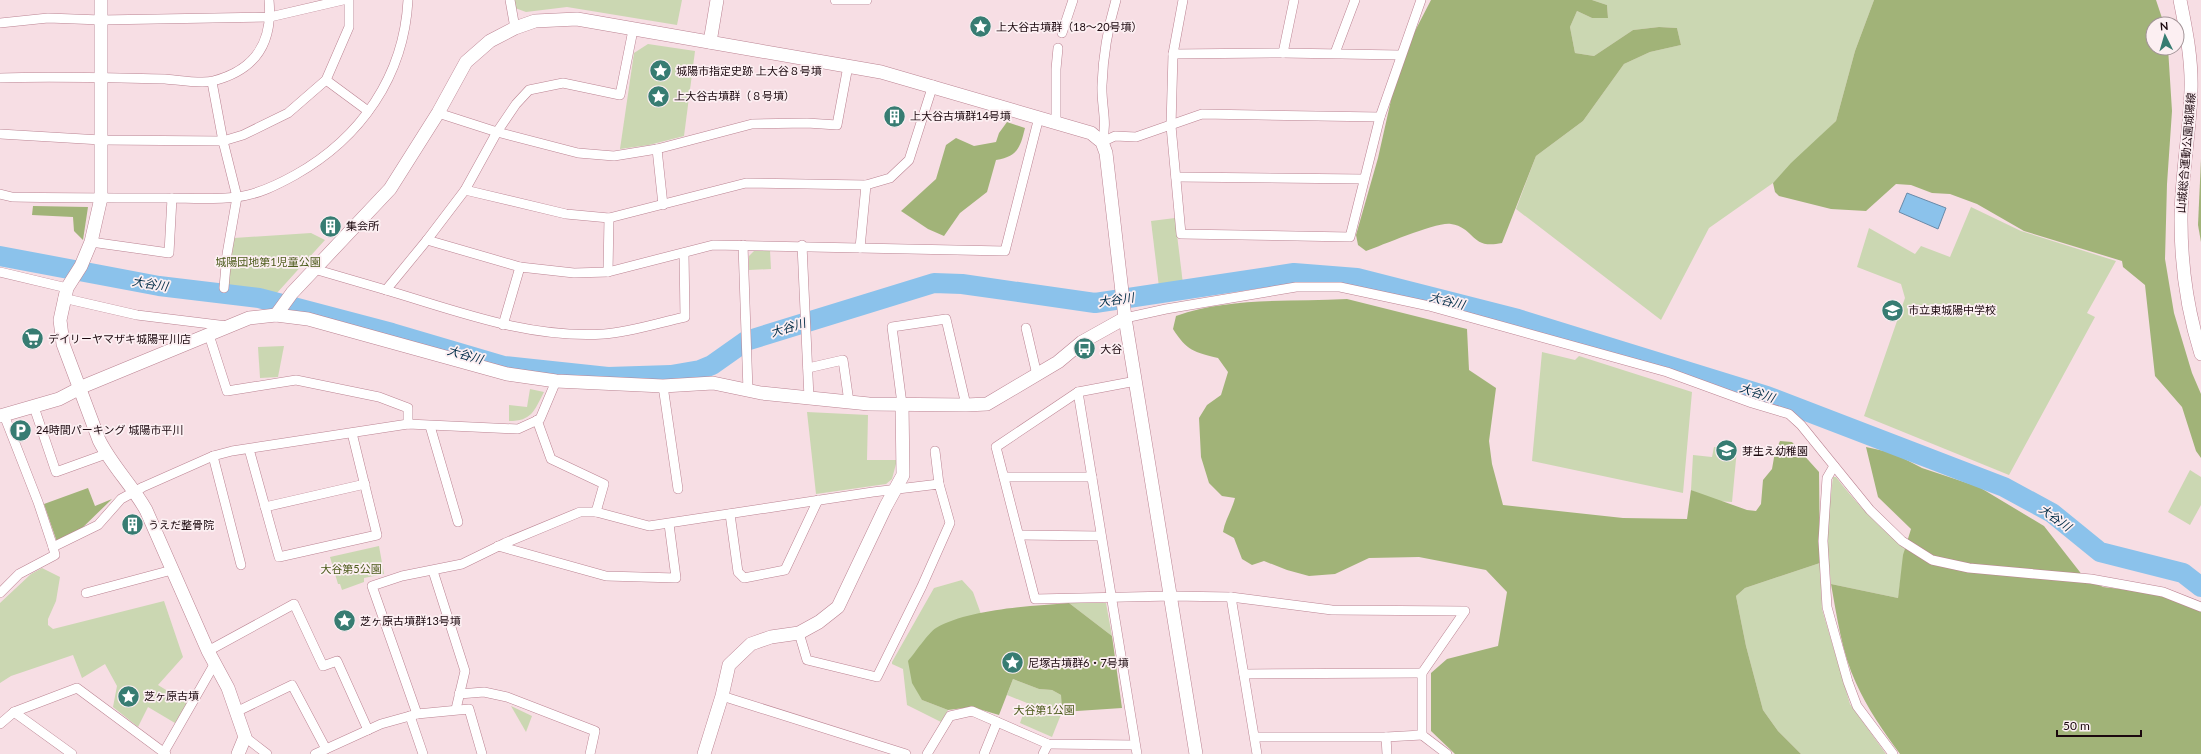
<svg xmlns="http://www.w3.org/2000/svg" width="2201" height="754" font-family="Lato,'Noto Sans JP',sans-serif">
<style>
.green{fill:#cbd7b2}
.forest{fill:#a1b378}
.water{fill:#8bc2eb;stroke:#698aa9}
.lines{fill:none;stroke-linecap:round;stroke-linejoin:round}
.river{stroke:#8bc2eb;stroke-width:20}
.street-casing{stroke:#bb8392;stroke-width:10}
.secondary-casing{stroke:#bb8392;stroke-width:14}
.street{stroke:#fff;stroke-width:9}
.secondary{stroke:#fff;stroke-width:13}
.labels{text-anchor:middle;stroke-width:3.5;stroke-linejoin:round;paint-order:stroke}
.poi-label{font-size:11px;fill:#1b080e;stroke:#fceff2;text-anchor:start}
.street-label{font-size:11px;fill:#1b080e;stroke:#fceff2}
.park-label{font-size:11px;fill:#4c5b1b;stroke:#fceff2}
.water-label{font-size:12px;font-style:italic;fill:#002d48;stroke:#fceff2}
</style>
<rect width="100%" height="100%" fill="#f7dee4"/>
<g class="green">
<path d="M515,0H682L677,25L567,7L526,12L515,8Z"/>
<path d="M1592,0H1874L1855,51L1836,121L1773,183L1709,228L1661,320L1516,209L1536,156L1583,121L1624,64L1650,52L1681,45L1677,28L1659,27L1633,30L1594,56L1575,53L1570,27L1577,11L1592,18H1608L1607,5Z"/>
<path d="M648,44L695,51L684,136L649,145L620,149L634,53Z"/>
<path d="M1971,207L2021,231L2116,261L2087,313L2095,317L2009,475L1864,416L1905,298L1901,284L1857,267L1869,228L1915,254L1921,246L1950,257Z"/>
<path d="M1175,218L1183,284L1159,287L1151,221Z"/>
<path d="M311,233L325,240L276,294L263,289L228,285L234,238Z"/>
<path d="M770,250L771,269L749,270V256L754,251Z"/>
<path d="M284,346L278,377L260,378L258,347Z"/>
<path d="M1542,352L1575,360L1579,356L1692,392L1683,493L1532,461Z"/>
<path d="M530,389L544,392C534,411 532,421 509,421V405L527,407Z"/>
<path d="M807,412L868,415L867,460H897L892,479L886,484L816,494Z"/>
<path d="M1714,447L1737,449L1732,502L1716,501L1691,490L1693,455L1712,457Z"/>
<path d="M2190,470L2201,477V505L2190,525L2168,512Z"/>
<path d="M1833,477H1836C1857,504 1878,527 1905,548L1898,598L1831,584L1826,537Z"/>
<path d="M379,546L384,574L364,578V582L342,590L340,584H338L330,557Z"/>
<path d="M1820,563L1822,609L1850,704L1886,754H1801L1778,731L1763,710L1746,646L1736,596L1745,588Z"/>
<path d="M42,568L60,577L56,601L48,619V625L53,629L164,601L183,657L158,685L187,703L175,723L148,707L138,727L113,707L117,686L105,664L82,678L73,655L11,676L0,683V603L31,574Z"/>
<path d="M962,580L973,592L981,614L963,618L922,700L948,710L941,722L907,705L903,669L892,664V662L934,588Z"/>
<path d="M1069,603H1106L1112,636Z"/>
<path d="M1013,679L1039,689L1052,690L1061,695L1062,712L1052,737L1020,723L1027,703L1007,695Z"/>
<path d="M511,706L532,716L526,732Z"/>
</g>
<g class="forest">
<path d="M1431,0H1592L1607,5L1608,18H1592L1577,11L1570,27L1575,53L1594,56L1633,30L1659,27L1677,28L1681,45L1650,52L1624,64L1583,121L1536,156L1502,243C1470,250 1476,228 1451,224C1438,221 1383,245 1366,251L1358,245L1356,235L1378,158L1400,60Z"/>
<path d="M1874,0H2156L2164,24H2153V48H2168L2172,111L2167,184L2165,259L2174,313L2192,373L2201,394V458L2196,451L2182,407L2155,376L2145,285L2123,267L2122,261L2024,231L1977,204L1950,194L1932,193L1911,185L1896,184L1866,211L1831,209L1779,196L1775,192L1773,183L1791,163L1836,121L1855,51Z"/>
<path d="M1007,122L1025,128C1020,148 1018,156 996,160L987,192L960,213L944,236L928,229L901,211L936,179L946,145L956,138L974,146L996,142L999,133Z"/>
<path d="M2201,159V242L2198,225Z"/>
<path d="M33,206L88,207L83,240L74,231L73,217L32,215Z"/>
<path d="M1347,299L1467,329L1469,370L1496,388L1489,441L1492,464L1503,505L1623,518L1687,519L1691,490L1747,510L1756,511L1761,504L1763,480L1772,469L1775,452L1780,441L1792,442L1819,472L1820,563L1745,588L1736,596L1746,646L1763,710L1778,731L1801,754H1455L1431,731V673L1447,659L1498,646L1507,592L1486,570L1419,557L1369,558L1335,574L1309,576L1287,570L1264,561L1252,565L1242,559L1234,538L1223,532C1225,520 1232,510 1235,498L1222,496L1209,483L1201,457L1199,418L1207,405L1221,395L1228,372L1218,358C1194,352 1187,351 1173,329L1176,316C1229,297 1291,302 1347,299Z"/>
<path d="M1866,447L1893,453L1922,468L1979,487L2044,526L2083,576L2103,587L2145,592L2189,604L2201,612V754H1900C1884,732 1867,708 1856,683C1842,653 1837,617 1831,584L1898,598L1903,555L1911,529L1878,497Z"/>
<path d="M88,488L95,506L112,499L77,533L57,542L44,504Z"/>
<path d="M1069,603L1112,636L1122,708L1062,712L1061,695L1052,690L1039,689L1013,679L999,715L972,707L948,710L922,700L912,683L908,661C915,653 928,633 936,628C969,609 1031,606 1069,603Z"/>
</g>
<path class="water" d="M1907,193L1946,208L1938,229L1899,212Z"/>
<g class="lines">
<path class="river" d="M0,256L159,286L259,298L392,333L504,366L608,377L671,375L700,370L712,365L746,341L934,283L962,284L1095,303L1294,273L1357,278L1518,319L1767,396L2004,487L2052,513L2100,552L2183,573L2201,587"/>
<defs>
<g id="street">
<path d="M510,0L515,28"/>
<path d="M835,0H867"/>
<path d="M1183,0L1173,54L1171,126L1181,234L1350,237L1380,117L1421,0"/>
<path d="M1294,0L1283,53L1400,55"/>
<path d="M0,23L48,18L101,20L270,17L343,0"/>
<path d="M1062,33L1073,0"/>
<path d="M1335,53L1355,0"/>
<path d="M1173,54L1283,53"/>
<path d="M0,78C55,76 110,78 165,79C178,80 202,84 213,81C256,70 273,42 269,0"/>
<path d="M326,80L368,111"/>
<path d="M212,82L223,141L237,197L227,254L224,288"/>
<path d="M438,113L497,132L578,153L614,156L657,149L752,124L807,123L837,125L848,66"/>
<path d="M1056,121V69L1058,48"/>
<path d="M0,134L101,140L223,141L243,135L288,113L326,80L349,27V0"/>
<path d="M1102,142L1115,136L1136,137L1202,114L1380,117"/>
<path d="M1102,142C1108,123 1101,105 1102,85C1103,57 1108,27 1116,0"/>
<path d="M657,149L663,205"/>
<path d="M1176,177L1364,179"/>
<path d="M465,190L566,214L609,218L746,183L866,185L890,178L909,160L933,85"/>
<path d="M0,194L12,197C63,198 115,198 166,198C189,198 213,200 236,197C257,195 277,185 295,175C361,138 404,76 408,0"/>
<path d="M427,240L520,267L574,273L608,272L713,245L1005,251L1039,117"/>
<path d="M91,242L169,253L172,198"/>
<path d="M743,245L748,391"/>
<path d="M802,245L809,398"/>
<path d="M860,248L866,185"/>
<path d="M314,269L386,290L427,240L465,190L497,132L516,104L529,90L563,83L620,95L633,30"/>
<path d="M0,272L67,288"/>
<path d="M608,272L609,218"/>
<path d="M386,290C457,311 529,339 604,334C631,332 658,323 685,317L684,253"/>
<path d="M63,298L137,315L227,326"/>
<path d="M1125,318L1166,309L1296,287H1340L1429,306L1667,372L1752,403L1789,414L1801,425L1870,510L1902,541L1932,560L1969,568L2091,579L2163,592L2201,607"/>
<path d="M503,325L520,267"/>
<path d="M1026,328L1037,375"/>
<path d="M209,335L227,391L296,380L379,397L408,408V424"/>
<path d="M808,368L843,360L849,402"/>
<path d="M1136,381L1078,392L996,447L1035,599L1172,596L1231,597L1332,610L1465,611L1422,673V735L1386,737H1255"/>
<path d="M663,386L678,489"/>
<path d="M1078,392L1137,754"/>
<path d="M902,404L892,327L946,319L966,405"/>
<path d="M34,407L56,472L106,454"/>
<path d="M4,415L38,502L53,547"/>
<path d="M537,420L551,459L604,484L596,512"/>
<path d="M430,426L458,522"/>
<path d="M249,449L279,557L377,535L352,433"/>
<path d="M935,451L939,484"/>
<path d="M213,456L241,565"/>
<path d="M1834,466L1827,478L1823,541L1827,607L1848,682L1857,706L1893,754"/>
<path d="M1004,477H1092"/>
<path d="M265,507L365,484"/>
<path d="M730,514L738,572L744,578L785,570L818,500"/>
<path d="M1019,535L1101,536"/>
<path d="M498,546L606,576L676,578L669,524"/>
<path d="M433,571L465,671L456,709"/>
<path d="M0,593L19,574L55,555L53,547L98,525L121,499L143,487L213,456L232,451L408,424L518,429L540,419L556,381"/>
<path d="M86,593L172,570"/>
<path d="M1231,597L1257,754"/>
<path d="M208,651L294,604L323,666L337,661L368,730"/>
<path d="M1244,674L1422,673"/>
<path d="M459,694L484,692L507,697L595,731L590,754"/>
<path d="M722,696L906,754"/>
<path d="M14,712L72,754"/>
<path d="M236,712L292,685L326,749"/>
<path d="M417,714L372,586L402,576L462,564L505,543L580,512H596L649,526L873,492L939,484L950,523L922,586L877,677L807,660L799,633"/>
<path d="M410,716L423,754"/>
<path d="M0,724L14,712L77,688L166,754"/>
<path d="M1422,735L1447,754"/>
<path d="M245,737L267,754"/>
<path d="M1386,737L1387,754"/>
<path d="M164,752L215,663"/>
<path d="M315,754L381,724L417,714L469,709L482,754"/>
<path d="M927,754L950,716L972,711L1048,744L1135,745"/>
<path d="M984,754L997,722"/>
<path d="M1043,754L1048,744"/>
</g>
<g id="secondary">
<path d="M101,0V198L91,242L81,266L67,288L60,320L63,344L99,440C112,466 132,485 146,510L208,651L228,688L245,737L238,754"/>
<path d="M2180,0C2186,30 2192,59 2191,90C2190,133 2181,176 2181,220C2181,265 2187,310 2201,354"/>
<path d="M710,42L717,0"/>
<path d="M276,315L292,293L390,189L438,113L466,62L490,41L515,28L535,21L577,19L881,72L1091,133L1102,142L1106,153L1125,318L1196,754"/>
<path d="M0,416L59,399L84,386L249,318L276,315L308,319L507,374L556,381L663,386L713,383L761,393L869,404L966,405L987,404L1058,362L1082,342L1125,318"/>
<path d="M704,754L722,696L729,665L751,644L771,637L799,633L819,622L838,607L886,506L903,475L902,404"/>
</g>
</defs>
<use href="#street" class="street-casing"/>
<use href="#secondary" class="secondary-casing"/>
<use href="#street" class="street"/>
<use href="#secondary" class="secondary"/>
</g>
<defs>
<symbol id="sight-disc" viewBox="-11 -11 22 22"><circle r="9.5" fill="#377c72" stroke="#fceff2"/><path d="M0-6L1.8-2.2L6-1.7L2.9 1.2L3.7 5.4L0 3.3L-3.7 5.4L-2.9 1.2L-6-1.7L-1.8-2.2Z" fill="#fff"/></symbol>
<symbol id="building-disc" viewBox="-11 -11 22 22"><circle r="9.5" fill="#377c72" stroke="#fceff2"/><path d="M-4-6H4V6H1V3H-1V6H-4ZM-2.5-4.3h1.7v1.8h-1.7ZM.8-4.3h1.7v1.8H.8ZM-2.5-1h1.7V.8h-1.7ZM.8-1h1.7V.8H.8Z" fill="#fff"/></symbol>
<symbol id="school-disc" viewBox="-11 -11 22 22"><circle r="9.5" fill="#377c72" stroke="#fceff2"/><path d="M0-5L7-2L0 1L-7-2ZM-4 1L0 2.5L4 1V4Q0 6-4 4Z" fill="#fff"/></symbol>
<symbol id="supermarket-disc" viewBox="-11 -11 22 22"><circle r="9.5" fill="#377c72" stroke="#fceff2"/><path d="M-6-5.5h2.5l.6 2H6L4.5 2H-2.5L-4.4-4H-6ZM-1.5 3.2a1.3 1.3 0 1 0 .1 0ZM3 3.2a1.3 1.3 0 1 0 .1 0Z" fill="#fff"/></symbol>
<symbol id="bus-disc" viewBox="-11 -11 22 22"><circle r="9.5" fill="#377c72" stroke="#fceff2"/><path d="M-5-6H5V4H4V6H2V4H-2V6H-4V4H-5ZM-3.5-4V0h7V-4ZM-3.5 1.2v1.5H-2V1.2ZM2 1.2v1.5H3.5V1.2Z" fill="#fff"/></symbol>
<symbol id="parking-disc" viewBox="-11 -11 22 22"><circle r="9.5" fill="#377c72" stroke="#fceff2"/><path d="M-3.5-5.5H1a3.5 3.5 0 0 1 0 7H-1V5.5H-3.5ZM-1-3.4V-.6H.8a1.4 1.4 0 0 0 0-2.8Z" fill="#fff"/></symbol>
</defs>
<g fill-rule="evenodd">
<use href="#sight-disc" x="968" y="14" width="25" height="25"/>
<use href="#sight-disc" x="648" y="58" width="25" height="25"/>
<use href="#sight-disc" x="646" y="84" width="25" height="25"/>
<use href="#building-disc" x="882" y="104" width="25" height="25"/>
<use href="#building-disc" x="318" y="214" width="25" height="25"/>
<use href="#school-disc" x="1880" y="298" width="25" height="25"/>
<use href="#supermarket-disc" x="20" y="326" width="25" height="25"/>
<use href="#bus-disc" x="1072" y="336" width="25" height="25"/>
<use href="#parking-disc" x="8" y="418" width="25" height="25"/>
<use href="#school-disc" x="1714" y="438" width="25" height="25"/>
<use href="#building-disc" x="120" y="512" width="25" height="25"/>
<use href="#sight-disc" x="332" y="608" width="25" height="25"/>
<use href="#sight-disc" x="1000" y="650" width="25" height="25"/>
<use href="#sight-disc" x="116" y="684" width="25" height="25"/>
</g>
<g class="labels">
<g class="poi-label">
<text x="996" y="31">上大谷古墳群（18～20号墳）</text>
<text x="676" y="75">城陽市指定史跡 上大谷８号墳</text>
<text x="674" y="100">上大谷古墳群（８号墳）</text>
<text x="910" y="120">上大谷古墳群14号墳</text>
<text x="346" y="230">集会所</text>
<text x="1908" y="314">市立東城陽中学校</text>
<text x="48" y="343">デイリーヤマザキ城陽平川店</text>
<text x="1100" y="353">大谷</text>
<text x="36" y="434">24時間パーキング 城陽市平川</text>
<text x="1742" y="455">芽生え幼稚園</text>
<text x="148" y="529">うえだ整骨院</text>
<text x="360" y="625">芝ヶ原古墳群13号墳</text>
<text x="1028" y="667">尼塚古墳群6・7号墳</text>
<text x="144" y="700">芝ヶ原古墳</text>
</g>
<g class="street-label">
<text transform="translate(2186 153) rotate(-85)" y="4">山城総合運動公園城陽線</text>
</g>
<g class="park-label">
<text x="268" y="266">城陽団地第1児童公園</text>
<text x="351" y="573">大谷第5公園</text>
<text x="1044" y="714">大谷第1公園</text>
</g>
<g class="water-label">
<text transform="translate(150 284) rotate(9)" y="4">大谷川</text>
<text transform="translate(1116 300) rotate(-8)" y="4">大谷川</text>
<text transform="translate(1447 301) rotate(14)" y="4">大谷川</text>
<text transform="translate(788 328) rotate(-17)" y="4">大谷川</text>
<text transform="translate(465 355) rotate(16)" y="4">大谷川</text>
<text transform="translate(1757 393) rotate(18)" y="4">大谷川</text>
<text transform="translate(2055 518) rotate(35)" y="4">大谷川</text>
</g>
</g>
<g transform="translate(2165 36) rotate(355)"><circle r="19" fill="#fceff2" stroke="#a29397"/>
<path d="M0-3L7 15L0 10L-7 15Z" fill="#377c72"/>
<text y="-6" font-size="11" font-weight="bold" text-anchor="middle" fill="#1b080e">N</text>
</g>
<path d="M2057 730v6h84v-6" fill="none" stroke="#1b080e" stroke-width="2"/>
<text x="2063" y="730" font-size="12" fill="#1b080e" stroke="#fceff2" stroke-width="3" paint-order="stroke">50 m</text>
</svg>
